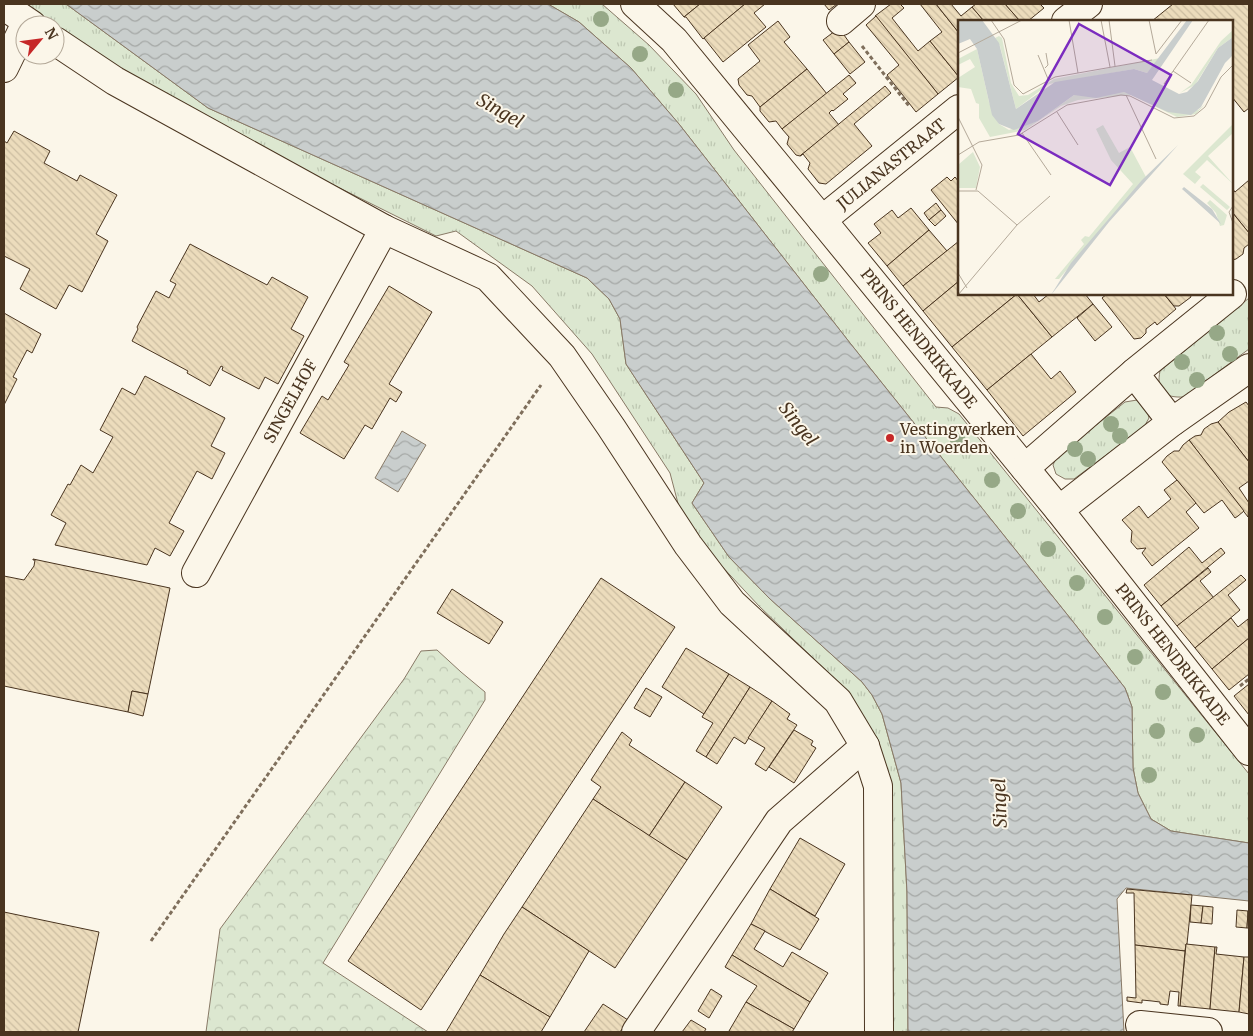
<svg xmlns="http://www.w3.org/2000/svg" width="1253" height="1036" font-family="Merriweather,serif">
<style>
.grass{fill:url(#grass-tufts);stroke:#887966}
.forest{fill:url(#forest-crowns);stroke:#887966}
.water{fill:url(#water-waves);stroke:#887966}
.building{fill:url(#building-back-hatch);stroke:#4a3520}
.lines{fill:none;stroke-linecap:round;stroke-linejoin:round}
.minor-casing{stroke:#4a3520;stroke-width:30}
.path{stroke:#7f6f5c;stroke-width:3;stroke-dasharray:4 2.5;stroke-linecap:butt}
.minor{stroke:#fbf6e9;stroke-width:28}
.tree{fill:#96a887}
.poi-dot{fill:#c62828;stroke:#fbf6e9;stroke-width:2}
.labels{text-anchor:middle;stroke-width:4;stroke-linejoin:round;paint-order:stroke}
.street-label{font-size:16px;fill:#4a3520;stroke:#fbf6e9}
.poi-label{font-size:16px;fill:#4a3520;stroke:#fbf6e9;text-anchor:start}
.water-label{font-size:18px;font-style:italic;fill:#4a3520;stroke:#fbf6e9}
.inset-road{fill:none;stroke:#b4a999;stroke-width:1}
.view{fill:#7b2cbf;fill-opacity:0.15;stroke:#7b2cbf;stroke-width:2.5}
.inset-edge{fill:none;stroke:#4a3520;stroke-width:2.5}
</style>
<defs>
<pattern id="grass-tufts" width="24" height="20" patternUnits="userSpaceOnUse" patternTransform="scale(1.25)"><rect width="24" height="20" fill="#dce7d0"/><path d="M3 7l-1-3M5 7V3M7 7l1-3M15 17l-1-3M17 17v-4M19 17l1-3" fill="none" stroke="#bec7b2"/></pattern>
<pattern id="forest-crowns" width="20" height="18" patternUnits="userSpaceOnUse" patternTransform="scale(1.25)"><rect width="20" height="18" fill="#dce7d0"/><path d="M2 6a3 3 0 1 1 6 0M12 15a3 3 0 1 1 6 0" fill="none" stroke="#bec7b2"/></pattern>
<pattern id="water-waves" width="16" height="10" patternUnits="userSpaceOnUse" patternTransform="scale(1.25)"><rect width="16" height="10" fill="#c9cecd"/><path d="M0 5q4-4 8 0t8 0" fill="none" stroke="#a5a8a6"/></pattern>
<pattern id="building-back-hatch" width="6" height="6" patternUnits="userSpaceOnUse" patternTransform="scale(1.25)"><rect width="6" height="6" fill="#ecdcbc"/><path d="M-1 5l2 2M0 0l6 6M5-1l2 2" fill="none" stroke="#ccbda1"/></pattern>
</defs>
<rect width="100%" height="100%" fill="#fbf6e9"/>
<g class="grass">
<path d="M27,4H66L208,108L587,278L609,299L620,319L626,364L704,483L692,503L729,557L769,598L862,682L872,695L882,714L901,783L907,892L908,1032H890L888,786L848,692L759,606L716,560L680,511L670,473L592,354L532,286L456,231L436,236L201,119L71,41L55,27V25H52Z"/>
<path d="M548,4H602L649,45L696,94L734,150L936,407L948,408L959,414L1249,774V843L1171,831L1151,819L1138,793L1133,768L1132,707L1125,688L1074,623L850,343L679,124L631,68L579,22Z"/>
<path d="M1249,298V349L1184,397C1164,398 1156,391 1160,371Z"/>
<path d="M1137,400L1146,406L1149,418L1144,427L1074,479H1065L1056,474L1053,465L1057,456L1125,402Z"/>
</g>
<path class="forest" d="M437,650L461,672L485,692V700L323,963L428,1032H206L220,929L404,679L421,651Z"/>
<g class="water">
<path d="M66,4H548L579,22L631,68L679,124L850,343L1074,623L1125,688L1132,707L1133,768L1138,793L1151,819L1171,831L1249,843V901L1126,888L1117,899L1124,1032H908L907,892L901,783L882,714L872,695L862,682L769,598L729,557L692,503L704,483L626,364L620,319L609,299L587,278L208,108Z"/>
<path d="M402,431L426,445L398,492L375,478Z"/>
</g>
<g class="building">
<path d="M673,4H700L684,17Z"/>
<path d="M700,4H745L703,39L686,17H684Z"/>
<path d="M745,4H765L754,13L766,27L723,62L704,38Z"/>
<path d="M824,4H837L829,10Z"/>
<path d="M891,4H900L904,8L892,18L918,51L930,41L959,77L938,94L875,16Z"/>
<path d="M920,4H936L959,33V77L930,41L942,32Z"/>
<path d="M936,4H951L961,16L972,7L984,21H959V33Z"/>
<path d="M976,4H1005L1020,21H984L972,7Z"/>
<path d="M1005,4H1040L1044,8L1028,21H1020Z"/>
<path d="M1173,4H1249V108L1244,112L1232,97V21H1152Z"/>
<path d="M876,16L938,94L916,112L887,75L899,65L866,25Z"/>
<path d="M778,21L790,37L784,42L807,69L760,107L752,96L747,95L739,85L738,79L760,61L748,45Z"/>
<path d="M839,28L849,42L834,54L823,40Z"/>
<path d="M849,42L865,62L850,74L834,54Z"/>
<path d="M807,69L827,94L782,129L776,121L769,122L760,111V107Z"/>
<path d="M849,75L856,83L843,94L848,99L833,111L832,110L829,113L839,125L800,156L796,155L787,144L789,137L782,129Z"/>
<path d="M885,86L891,93L854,124L872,146L826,184L819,183L808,169L810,163L803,154L800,156Z"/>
<path d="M14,131L50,151L44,163L77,181L80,175L117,195L96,234L108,241L82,292L69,285L56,309L20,289L30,269L4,256V141L7,143Z"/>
<path d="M947,177L951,181L955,177L959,182V225L931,190Z"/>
<path d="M1249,180V233L1232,212V188L1235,192Z"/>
<path d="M936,203L941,210L929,220L924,213Z"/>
<path d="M911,208L929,230L887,266L868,243L881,233L874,224L892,210L898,218Z"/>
<path d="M941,210L946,216L935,226L929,220Z"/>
<path d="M1232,212L1249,233V244L1244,248L1243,254L1236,259L1232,260Z"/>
<path d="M929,230L947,251L903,286L887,266Z"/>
<path d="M959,241V281L923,311L903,286Z"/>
<path d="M190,244L267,285L272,277L308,297L291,329L304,336L278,384L265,377L259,389L222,370L223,367L221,366L210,386L187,373L188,371L132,341L138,329L137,327L156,291L169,298L176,284L170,281Z"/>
<path d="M959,281V294H1017L952,347L923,311Z"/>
<path d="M389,286L432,312L389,384L402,392L396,402L390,398L372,429L365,425L344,459L300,433L322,396L328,400L349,365L344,362Z"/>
<path d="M1017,294L1052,337L987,390L952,347Z"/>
<path d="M1017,294H1033L1039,302L1049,294H1085L1093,304L1052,337Z"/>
<path d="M1107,294H1164L1176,309L1157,325L1155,322L1146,329V333L1141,338L1134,339L1102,298Z"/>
<path d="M1164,294H1190L1191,297L1179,306H1174Z"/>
<path d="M1093,304L1112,327L1095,341L1077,318Z"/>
<path d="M4,313L41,334L32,353L27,350L13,377L17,379L4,405Z"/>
<path d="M1031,354L1051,379L1060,371L1076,392L1023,436L987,390Z"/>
<path d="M145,376L225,418L211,446L225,453L212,479L197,471L169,523L184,531L170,556L155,548L147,565L55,545L66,523L51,515L68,484L70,485L81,465L93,473L113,437L100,430L122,388L135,395Z"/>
<path d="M1246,402L1249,406V462L1218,422L1229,412Z"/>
<path d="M1218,422L1249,462V481L1239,488L1249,503L1248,517L1189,440L1195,436L1201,435L1204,429L1211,424Z"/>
<path d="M1189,440L1244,511L1238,516L1235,518L1222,500L1204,513L1162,462L1167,456L1174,451H1179L1183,445Z"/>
<path d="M1177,480L1196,503L1186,512L1199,528L1152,566L1142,553L1146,548L1137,549L1131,542L1132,531L1122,520L1139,506L1148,518L1171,499L1164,490Z"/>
<path d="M1189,547L1202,563L1221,548L1225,553L1161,606L1144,585Z"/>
<path d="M33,559L170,588L148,694L132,691L128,712L4,686V576L24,580L34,566L35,560H33Z"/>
<path d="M1208,568L1211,572L1200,581L1214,598L1177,626L1161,606Z"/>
<path d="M1241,575L1246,580L1228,595L1240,610L1195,648L1177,626Z"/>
<path d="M601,578L675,627L421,1010L348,961Z"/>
<path d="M452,589L503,622L489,644L437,613Z"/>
<path d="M1231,618L1238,627L1248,619L1249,638L1212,669L1195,648Z"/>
<path d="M1249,638V674L1229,690L1212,669Z"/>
<path d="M686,648L729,674L704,714L662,687Z"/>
<path d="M729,674L750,687L706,757L696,751L713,723L702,717Z"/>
<path d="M1249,684V715L1234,696Z"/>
<path d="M750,687L772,701L745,744L734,737L717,764L706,757Z"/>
<path d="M646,688L662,697L650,717L634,708Z"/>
<path d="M132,691L148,694L143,716L128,712Z"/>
<path d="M772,701L790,714L787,719L797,725L766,771L755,764L765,748L748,738Z"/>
<path d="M794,730L813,741L811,745L816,748L794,783L769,767Z"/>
<path d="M622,732L632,740L629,745L685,782L649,836L593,799L601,787L591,780Z"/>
<path d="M685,782L722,807L687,860L649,836Z"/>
<path d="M593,799L687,860L615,968L522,907Z"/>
<path d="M800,838L845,864L815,916L770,889Z"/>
<path d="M770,889L819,919L800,950L751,924Z"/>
<path d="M1127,889L1192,895L1187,944H1186L1185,951L1135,945L1134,893H1126Z"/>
<path d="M1191,905L1203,906L1201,923L1190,922Z"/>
<path d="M1203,906L1213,907L1212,924L1201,923Z"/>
<path d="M522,907L589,951L550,1017L480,975L504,934Z"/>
<path d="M1237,910L1248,911L1247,928L1236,927Z"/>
<path d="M1248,911H1249V928H1247Z"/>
<path d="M4,912L99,932L78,1032H4Z"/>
<path d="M751,924L765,931L754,949L783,967L792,952L828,973L810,1002L732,955Z"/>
<path d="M1186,944L1215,947L1210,1009L1180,1006Z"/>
<path d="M1135,945L1185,951L1180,1006H1178L1179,992L1170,991L1168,1005L1160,1004V1002L1152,1001L1142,1000V1003L1127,1001V997L1136,998Z"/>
<path d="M1215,947H1217L1216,954L1244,957L1239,1012L1210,1009Z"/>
<path d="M732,955L810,1002L794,1029L746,1002L757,986L725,967Z"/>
<path d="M1244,957H1249V1014L1239,1012Z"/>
<path d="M480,975L550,1017L541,1032H446Z"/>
<path d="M711,989L722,996L709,1018L698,1011Z"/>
<path d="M746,1002L794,1029L792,1032H732L729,1031Z"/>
<path d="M603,1004L628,1020L620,1032H584Z"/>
<path d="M691,1020L706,1029L704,1032H682Z"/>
</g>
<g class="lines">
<defs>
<g id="minor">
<path d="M635,4L674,40L822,220L1059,510L1249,751"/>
<path d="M4,6L32,25"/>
<path d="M841,21L861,4"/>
<path d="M1066,21L1088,4"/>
<path d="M55,41L115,81L384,229L488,277L562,356L611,427L688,545L732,603L838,701L865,746L878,786L879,1032"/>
<path d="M4,68L25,25"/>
<path d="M822,220L959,109"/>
<path d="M1134,373L1172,422"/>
<path d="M1025,468L1134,373L1232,294"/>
<path d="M1059,510L1172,422L1249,368"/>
<path d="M196,573L384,229"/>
<path d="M1140,1025L1208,1032"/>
<path d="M636,1032L779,821L865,746"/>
</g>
</defs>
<use href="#minor" class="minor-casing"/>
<g class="path">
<path d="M862,46L909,106"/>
<path d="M1240,686L1249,679"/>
<path d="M151,941L541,385"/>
</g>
<use href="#minor" class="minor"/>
</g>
<g class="tree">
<circle cx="601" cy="19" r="8"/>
<circle cx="640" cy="54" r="8"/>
<circle cx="676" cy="90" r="8"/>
<circle cx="821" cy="274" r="8"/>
<circle cx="1217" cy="333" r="8"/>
<circle cx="1230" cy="354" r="8"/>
<circle cx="1182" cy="362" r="8"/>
<circle cx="1197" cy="380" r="8"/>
<circle cx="1111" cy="424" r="8"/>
<circle cx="1120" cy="436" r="8"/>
<circle cx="958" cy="441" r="8"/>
<circle cx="1075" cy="449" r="8"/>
<circle cx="1088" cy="459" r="8"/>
<circle cx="992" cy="480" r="8"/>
<circle cx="1018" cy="511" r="8"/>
<circle cx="1048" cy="549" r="8"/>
<circle cx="1077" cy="583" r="8"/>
<circle cx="1105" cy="617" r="8"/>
<circle cx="1135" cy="657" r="8"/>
<circle cx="1163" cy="692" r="8"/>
<circle cx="1157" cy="731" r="8"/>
<circle cx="1197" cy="735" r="8"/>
<circle cx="1149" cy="775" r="8"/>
</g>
<circle class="poi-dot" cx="890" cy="438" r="5"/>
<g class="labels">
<g class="street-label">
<text transform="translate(891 164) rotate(-39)" y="6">JULIANASTRAAT</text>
<text transform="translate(919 338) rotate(51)" y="6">PRINS HENDRIKKADE</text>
<text transform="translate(290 401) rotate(-61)" y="6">SINGELHOF</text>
<text transform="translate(1173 654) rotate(52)" y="6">PRINS HENDRIKKADE</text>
</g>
<g class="poi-label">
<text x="900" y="435">Vestingwerken<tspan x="900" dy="18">in Woerden</tspan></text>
</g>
<g class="water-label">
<text transform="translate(500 111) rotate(30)" y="6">Singel</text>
<text transform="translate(798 424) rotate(52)" y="6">Singel</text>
<text transform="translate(1000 803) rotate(-92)" y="6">Singel</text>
</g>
</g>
<g transform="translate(958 20)">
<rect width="275" height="275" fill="#fbf6e9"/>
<path d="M275,10V17L260,28L237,65L222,73L233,65L263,21ZM41,16L44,18L53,63L61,76L70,75L96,59L202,38L189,53L176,49L91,64L58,89L42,26L35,19ZM19,29L31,82L41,104L51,110L80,101L116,75L166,72L240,90L247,84L238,94L219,97L173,75L120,80L103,86L67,110L32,117L21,98V84L18,83L13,69L0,67V58L17,47L12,39L0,45V39ZM275,104V113L250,136L275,164L249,140L237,152L243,157L237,164L225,154ZM15,132L22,147L18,168H0V145ZM252,180L269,195L266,205L262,206L258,193L249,183Z" fill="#dce7d0"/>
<path d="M145,105L161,133L172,127L188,157L101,259H97L126,224L123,220L127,216L131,217L175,164L153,140L138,109ZM245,164L272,187L269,190L242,167Z" fill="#dce7d0"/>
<path d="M0,0H24L41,23L58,89L97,62L176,49L189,53L229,0H235L194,60L221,74L229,72L240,61L260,28L275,17V35L267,43L243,87L233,95L210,92L166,72L138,78L116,75L80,101L56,110L41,104L34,95L19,29L12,19L0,24ZM220,125L151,202L93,275L113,243L184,160ZM226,167L254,189L263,204L224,169Z" fill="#c9cecd"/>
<path class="inset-road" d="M33,0L46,19L56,65L65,74L97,57L194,40M111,0L120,53M143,0L152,47M151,0L157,46M191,0L198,34L224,0M0,33L64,0M80,35L90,59M87,48L90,45L88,33M215,51L233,63M206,64L251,0M168,75L198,139M99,92L120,125M0,97L24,145L18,170M64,113L93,155M0,135L21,122L61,115L109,85L163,75L172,76L216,98L236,96L247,87L263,57L275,45M0,171H20L59,205L92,176M275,186L271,192L275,203M0,253L9,268M0,275L59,205"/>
<path class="view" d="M121,4L213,55L152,165L60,114Z"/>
<rect width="275" height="275" class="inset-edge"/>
</g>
<rect width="1253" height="1036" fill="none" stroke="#4a3520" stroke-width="10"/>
<g transform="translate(40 40) rotate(61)"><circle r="24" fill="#fbf6e9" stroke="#b4a999"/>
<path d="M0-4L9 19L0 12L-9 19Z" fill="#c62828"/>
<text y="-8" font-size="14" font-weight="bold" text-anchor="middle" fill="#4a3520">N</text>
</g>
</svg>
